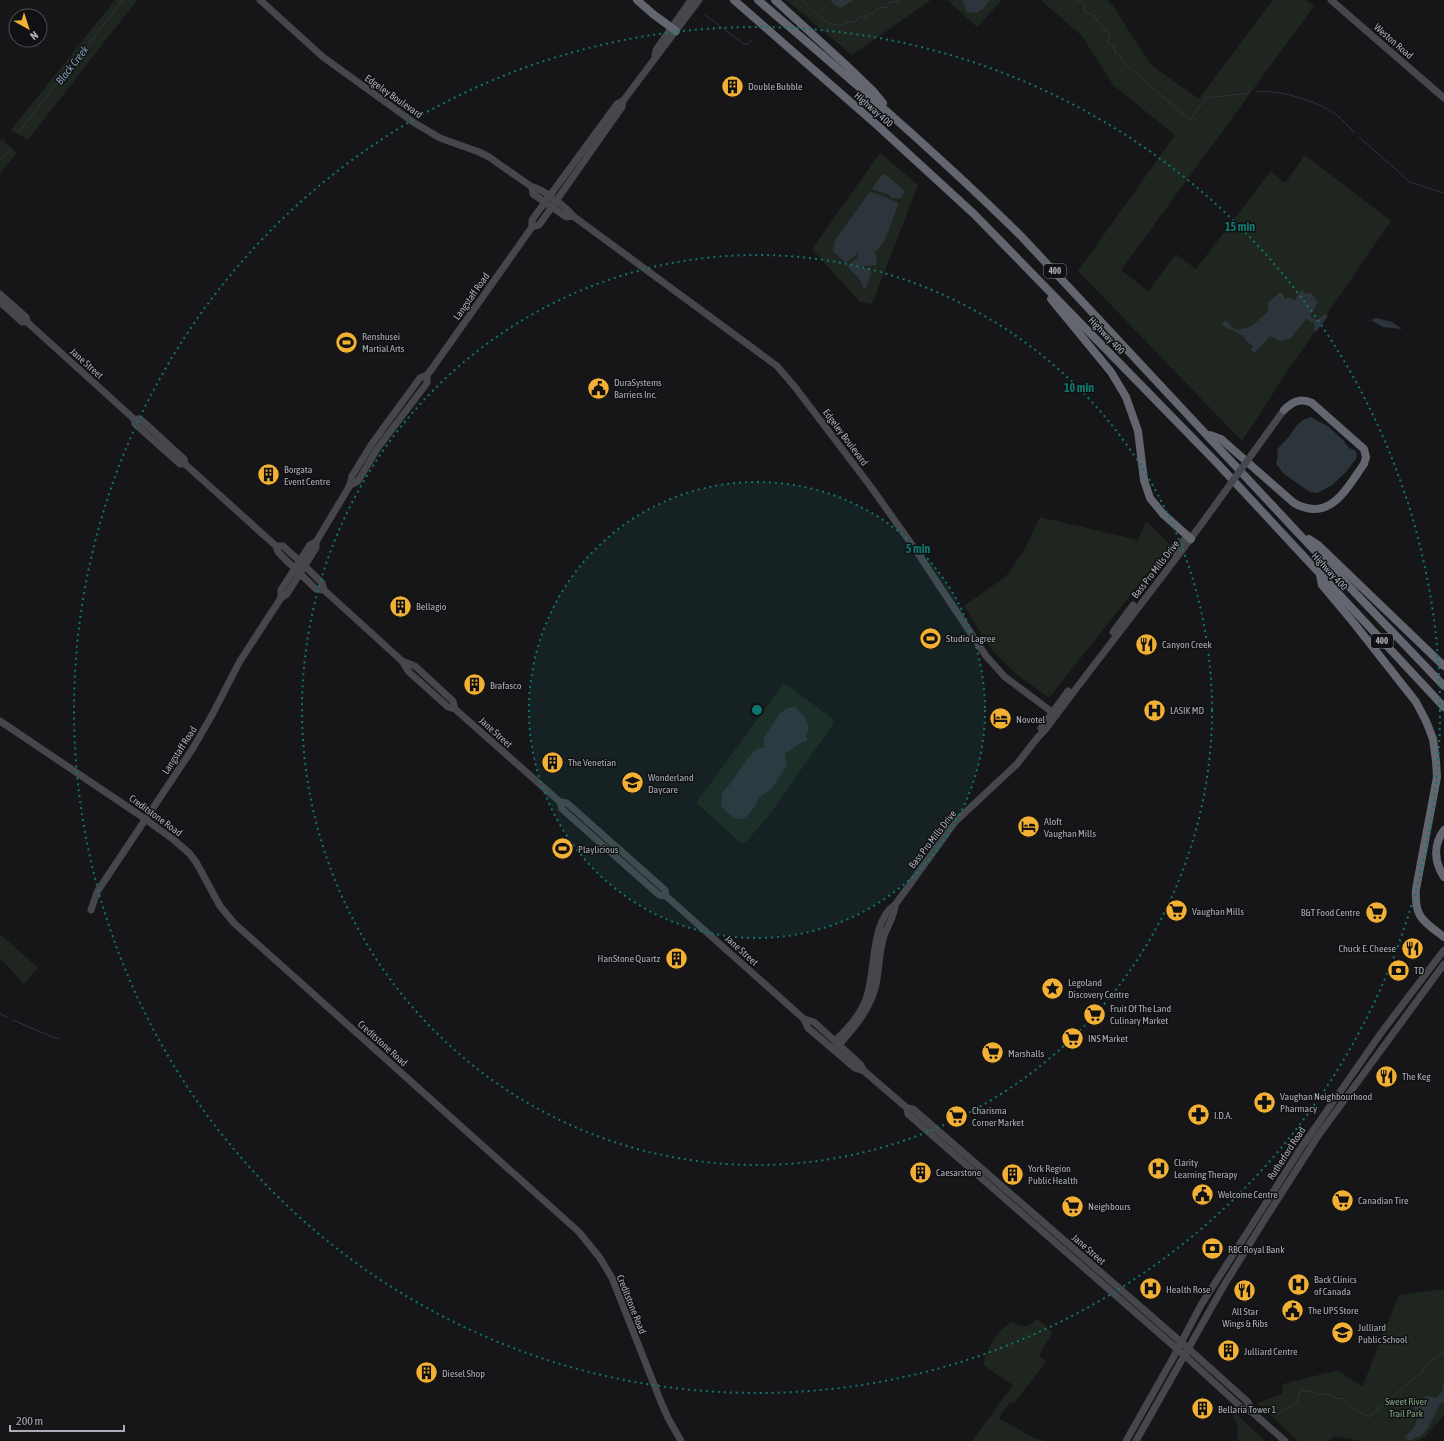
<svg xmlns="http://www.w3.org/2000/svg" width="1444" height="1441" font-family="'Asap Condensed',sans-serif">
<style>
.green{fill:#1e261f}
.water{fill:#2c353c}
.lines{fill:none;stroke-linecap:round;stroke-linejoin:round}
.stream{stroke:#2c353c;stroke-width:1}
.secondary{stroke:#45474d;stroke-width:7}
.highway{stroke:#63666e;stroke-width:8}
.secondary-bridge{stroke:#45474d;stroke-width:7}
.ring{fill:none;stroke:#0f766e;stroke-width:2;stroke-dasharray:2 4}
.labels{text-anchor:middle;stroke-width:3;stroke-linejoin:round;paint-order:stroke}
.shield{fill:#111113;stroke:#7b7e86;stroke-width:1}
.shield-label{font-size:9px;font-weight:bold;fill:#a8adb8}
.street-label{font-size:10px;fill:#a8adb8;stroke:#111113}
.poi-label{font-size:10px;fill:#a8adb8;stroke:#111113;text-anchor:start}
.park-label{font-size:10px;fill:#7fa381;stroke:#111113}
.water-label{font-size:11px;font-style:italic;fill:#7f9bb3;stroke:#111113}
.centre{fill:#0f766e;stroke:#111113;stroke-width:2}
.ring-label{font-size:12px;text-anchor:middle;font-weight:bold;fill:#0f766e;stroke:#111113;stroke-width:3;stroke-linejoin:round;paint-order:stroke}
</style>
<rect width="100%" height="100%" fill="#161618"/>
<g class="green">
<path d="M115,0H137L28,140L11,130Z"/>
<path d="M786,0H931L852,55Z"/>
<path d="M947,0H1002L977,27Z"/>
<path d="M1041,0H1107L1113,6L1151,65L1199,99L1273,0H1307L1314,6L1121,270L1148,291L1176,254L1196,269L1271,171L1285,183L1305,155L1391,221L1285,375L1242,441L1078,271L1175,135L1113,85L1082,36Z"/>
<path d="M2,139L17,153L0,173V141Z"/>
<path d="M880,153L918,185L872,304L860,302L812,249Z"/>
<path d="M1040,517L1138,540L1146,521L1170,545L1049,698L1016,674L992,650L964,606L1006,576L1023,552Z"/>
<path d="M784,683L832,718L834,723L770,814L746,842L741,843L696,803Z"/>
<path d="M0,934L38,968L24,984L0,958Z"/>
<path d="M1444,1289V1415L1425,1437L1417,1441H1361L1334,1436L1328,1441H1298L1257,1403L1282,1394L1283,1384L1338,1370L1362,1387L1399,1295Z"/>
<path d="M1037,1319L1053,1332L1039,1355L1046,1362L1014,1403L1010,1402L999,1418L1034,1438L1045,1441H972L1013,1385L983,1365C987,1349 996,1331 1011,1322C1023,1328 1026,1328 1037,1319Z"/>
<path d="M1230,1408L1232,1410L1265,1441H1238L1237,1424Z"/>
</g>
<g class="water">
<path d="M830,0H854L840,8L835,5Z"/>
<path d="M963,0H990L983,9L976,13L971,12L967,13L964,4L962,3Z"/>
<path d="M885,174L905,191L901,198H892L888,194L873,190V187L882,175Z"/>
<path d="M872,192L897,202L898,205L888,232L883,243L876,252L873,251L877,257L876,265L861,266L862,269L867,268L870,270L871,273L866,288H863C861,277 854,275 847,266L857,258L858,253L846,263L833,251L835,240L869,193Z"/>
<path d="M1303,290L1306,294L1311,293L1318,302L1310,315L1312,318L1317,320L1325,314L1328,316L1315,333L1314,323L1306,319L1290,339L1279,341L1270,336L1255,353L1251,349L1253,346L1246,341L1242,335L1221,325L1226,320L1231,326L1237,330L1250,327L1268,312V303L1280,292L1283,294L1285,300L1288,297L1295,301L1298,294Z"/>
<path d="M1376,318L1392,322L1402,329L1383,327L1371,320Z"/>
<path d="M1311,417L1329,427L1343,440L1349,448L1355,450L1357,454L1356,459L1345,473L1331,486L1317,493L1310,492L1284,474L1276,464L1278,456L1277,450C1280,445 1284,442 1288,438C1296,428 1297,421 1311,417Z"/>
<path d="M795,707C803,714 808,720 809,730L805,736L808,739L806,742H802L785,754L787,765C782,772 778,781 772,788C769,792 763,793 760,797C753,806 749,824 734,818C730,815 726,812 723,808C719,803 723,799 721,794L730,784L746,760L756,749L765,747L763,739L780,713L788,708Z"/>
<path d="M1444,1379V1402L1440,1404L1428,1428L1422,1435L1409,1441L1405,1437L1415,1426L1417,1418L1414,1408L1416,1402L1427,1396L1436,1398L1442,1392Z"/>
</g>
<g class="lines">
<g class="stream">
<path d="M802,0C813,9 825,27 841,25C846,24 850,21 856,21L860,16L866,19L868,14L874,13L879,7L887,8L890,2H898L900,0"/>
<path d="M1077,0L1084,3L1085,12L1092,14C1096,20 1101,23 1105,30L1110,33L1107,42L1114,47L1115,53L1121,56L1123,62L1190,120L1206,98L1249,93"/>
<path d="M786,1L787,0"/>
<path d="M705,15L744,44H748L752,40"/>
<path d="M1257,92C1280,89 1321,102 1339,117C1344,122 1349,127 1354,132"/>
<path d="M20,130L123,0"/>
<path d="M1359,137L1410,182L1444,193"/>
<path d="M0,160L10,148"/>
<path d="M0,1014L7,1017"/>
<path d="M13,1020L50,1036L60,1039"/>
<path d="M1277,1414L1297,1402L1299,1393L1303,1391H1311L1317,1394H1329L1334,1398L1344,1399L1354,1409L1369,1417L1408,1383L1423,1372L1425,1367L1428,1363L1444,1352"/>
</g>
<g class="secondary">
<path d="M260,0L323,57L413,122L440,138L479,152L489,157L532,187C542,188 567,208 573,216L777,366L795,387L871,487L915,549L986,656L1005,677L1056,715"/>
<path d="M1331,0L1444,98"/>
<path d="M655,56L656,50L691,0"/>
<path d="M532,187L533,194L552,207L566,217L573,216"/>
<path d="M532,227V220L617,104L623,101"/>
<path d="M0,294L26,317L27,322"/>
<path d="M0,302L22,322H27L134,419L135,424L180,464H185"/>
<path d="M134,419H140L148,426L184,459L185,464L276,546L278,552L288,562L316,589L324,590L402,661L409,672L448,707L455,709L560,802L562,809L659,895L666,896L684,912L804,1019L808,1028L855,1068L864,1071"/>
<path d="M1255,450L1284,410"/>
<path d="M350,485L358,481L377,449L427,383V375L431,370L532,227L539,225L549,211L622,107L623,101L626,97L699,0"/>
<path d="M276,546H283L305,566L322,583L324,590"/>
<path d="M1175,553L1187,536"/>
<path d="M281,598L287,594L316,548V542L343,497L350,485L352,476L371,445L420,378L427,375"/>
<path d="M1113,632L1133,605"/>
<path d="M402,661L415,666L453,701L455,709"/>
<path d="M0,721L138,814L174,840L189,853L196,862L220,906L234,923L579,1232L600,1258L612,1278L661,1402L668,1418L681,1441"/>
<path d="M1041,728L1068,691"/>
<path d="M560,802L567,803L665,890L666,896"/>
<path d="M91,910L97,892L193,748L212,715L240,661L281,598V590L310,545L316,542"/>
<path d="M804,1019L814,1022L860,1064L864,1071L907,1108L913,1109L935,1128L1181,1342L1248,1402L1252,1412"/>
<path d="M835,1041C847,1029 860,1016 866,999C876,973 870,921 895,905L955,822L1017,764L1038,737L1045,730C1103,651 1165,576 1221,497"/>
<path d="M837,1047C854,1028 870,1010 876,985C879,970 879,954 883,939C886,927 895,917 895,905"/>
<path d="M907,1108L908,1114L1184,1355L1242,1408L1252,1412L1285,1441"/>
<path d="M1126,1441L1173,1358L1201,1305L1301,1148L1381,1033L1444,950"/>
<path d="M1136,1441L1223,1287L1265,1219L1318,1136L1444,964"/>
</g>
<g class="highway">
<path d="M637,0L653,14L676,31"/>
<path d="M734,0L878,126L974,214L1216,462L1444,707"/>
<path d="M758,0C848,77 937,153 1021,236L1299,534L1444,686"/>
<path d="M775,0L846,65L874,92L883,103"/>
<path d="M1051,299L1111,372L1126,397L1138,431L1144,480L1150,498L1163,514L1191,539"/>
<path d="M1210,435L1221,439L1294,503C1330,523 1346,489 1364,464L1366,457L1364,449L1312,403C1301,398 1293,401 1284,410"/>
<path d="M1309,539L1318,545L1444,666"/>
<path d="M1320,575L1322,585L1353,622L1416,702L1426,721L1433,739L1436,761L1437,777L1416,889C1414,917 1423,921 1444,937"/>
<path d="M1444,830C1433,845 1434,862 1444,877"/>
</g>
<path class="secondary-bridge" d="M1221,497L1255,450"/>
</g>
<circle cx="757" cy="710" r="228" fill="#0f766e" fill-opacity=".12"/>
<g class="ring">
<circle cx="757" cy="710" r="228"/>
<circle cx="757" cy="710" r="455"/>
<circle cx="757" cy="710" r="683"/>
</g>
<defs>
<symbol id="building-disc" viewBox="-11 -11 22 22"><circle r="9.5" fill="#f2b134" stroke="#111113"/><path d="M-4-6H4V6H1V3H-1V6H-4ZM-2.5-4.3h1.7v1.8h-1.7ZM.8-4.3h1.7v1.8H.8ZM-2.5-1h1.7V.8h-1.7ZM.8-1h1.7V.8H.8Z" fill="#111"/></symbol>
<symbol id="stadium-disc" viewBox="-11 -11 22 22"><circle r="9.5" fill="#f2b134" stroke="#111113"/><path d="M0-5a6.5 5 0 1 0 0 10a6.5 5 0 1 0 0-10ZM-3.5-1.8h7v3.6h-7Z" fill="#111"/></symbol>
<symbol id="civic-disc" viewBox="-11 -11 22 22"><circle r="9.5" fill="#f2b134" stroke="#111113"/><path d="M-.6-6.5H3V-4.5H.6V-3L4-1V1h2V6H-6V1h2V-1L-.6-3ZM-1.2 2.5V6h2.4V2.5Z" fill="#111"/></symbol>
<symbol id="restaurant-disc" viewBox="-11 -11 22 22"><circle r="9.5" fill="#f2b134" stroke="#111113"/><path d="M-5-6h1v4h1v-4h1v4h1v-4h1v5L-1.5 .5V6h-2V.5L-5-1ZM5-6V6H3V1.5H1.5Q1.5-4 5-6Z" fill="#111"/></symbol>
<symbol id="hospital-disc" viewBox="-11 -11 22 22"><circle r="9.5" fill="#f2b134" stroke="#111113"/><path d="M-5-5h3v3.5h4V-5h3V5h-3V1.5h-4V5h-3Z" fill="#111"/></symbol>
<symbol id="hotel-disc" viewBox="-11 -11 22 22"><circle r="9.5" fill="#f2b134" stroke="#111113"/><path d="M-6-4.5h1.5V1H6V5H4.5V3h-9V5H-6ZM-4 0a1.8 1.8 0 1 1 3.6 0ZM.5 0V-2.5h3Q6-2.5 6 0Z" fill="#111"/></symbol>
<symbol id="school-disc" viewBox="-11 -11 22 22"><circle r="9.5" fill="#f2b134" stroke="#111113"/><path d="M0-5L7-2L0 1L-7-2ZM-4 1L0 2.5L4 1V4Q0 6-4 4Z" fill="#111"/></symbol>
<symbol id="supermarket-disc" viewBox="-11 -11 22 22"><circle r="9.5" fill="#f2b134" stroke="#111113"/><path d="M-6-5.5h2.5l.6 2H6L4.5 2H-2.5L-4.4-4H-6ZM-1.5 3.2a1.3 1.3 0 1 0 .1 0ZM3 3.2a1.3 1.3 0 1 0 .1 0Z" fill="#111"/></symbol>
<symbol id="bank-disc" viewBox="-11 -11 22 22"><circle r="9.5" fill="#f2b134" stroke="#111113"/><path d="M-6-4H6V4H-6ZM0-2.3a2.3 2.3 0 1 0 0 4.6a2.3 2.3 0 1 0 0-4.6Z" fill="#111"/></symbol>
<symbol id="sight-disc" viewBox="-11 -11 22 22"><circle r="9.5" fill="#f2b134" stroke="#111113"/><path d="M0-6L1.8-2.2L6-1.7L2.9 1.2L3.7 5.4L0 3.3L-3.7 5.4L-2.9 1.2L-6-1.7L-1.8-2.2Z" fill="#111"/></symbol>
<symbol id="pharmacy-disc" viewBox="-11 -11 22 22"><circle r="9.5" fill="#f2b134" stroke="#111113"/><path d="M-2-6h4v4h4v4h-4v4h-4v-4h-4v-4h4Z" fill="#111"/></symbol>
</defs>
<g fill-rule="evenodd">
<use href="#building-disc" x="720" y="74" width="25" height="25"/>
<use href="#stadium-disc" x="334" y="330" width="25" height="25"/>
<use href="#civic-disc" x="586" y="376" width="25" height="25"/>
<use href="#building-disc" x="256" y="462" width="25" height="25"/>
<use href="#building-disc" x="388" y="594" width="25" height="25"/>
<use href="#stadium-disc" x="918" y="626" width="25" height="25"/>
<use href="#restaurant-disc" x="1134" y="632" width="25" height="25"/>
<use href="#building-disc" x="462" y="672" width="25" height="25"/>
<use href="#hospital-disc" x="1142" y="698" width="25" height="25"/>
<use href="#hotel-disc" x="988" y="706" width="25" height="25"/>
<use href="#building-disc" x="540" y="750" width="25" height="25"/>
<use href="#school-disc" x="620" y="770" width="25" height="25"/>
<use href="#hotel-disc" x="1016" y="814" width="25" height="25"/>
<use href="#stadium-disc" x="550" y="836" width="25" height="25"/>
<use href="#supermarket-disc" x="1164" y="898" width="25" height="25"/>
<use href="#supermarket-disc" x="1364" y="900" width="25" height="25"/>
<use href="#restaurant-disc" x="1400" y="936" width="25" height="25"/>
<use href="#building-disc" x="664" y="946" width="25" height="25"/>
<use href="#bank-disc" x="1386" y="958" width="25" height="25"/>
<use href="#sight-disc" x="1040" y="976" width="25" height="25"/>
<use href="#supermarket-disc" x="1082" y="1002" width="25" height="25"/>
<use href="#supermarket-disc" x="1060" y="1026" width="25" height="25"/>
<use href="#supermarket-disc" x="980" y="1040" width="25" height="25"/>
<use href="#restaurant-disc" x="1374" y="1064" width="25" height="25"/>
<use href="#pharmacy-disc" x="1252" y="1090" width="25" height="25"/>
<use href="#pharmacy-disc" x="1186" y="1102" width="25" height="25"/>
<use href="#supermarket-disc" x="944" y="1104" width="25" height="25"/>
<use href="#hospital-disc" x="1146" y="1156" width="25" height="25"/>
<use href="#building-disc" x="908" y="1160" width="25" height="25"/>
<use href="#building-disc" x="1000" y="1162" width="25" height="25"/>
<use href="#civic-disc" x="1190" y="1182" width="25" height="25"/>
<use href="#supermarket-disc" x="1330" y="1188" width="25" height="25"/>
<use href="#supermarket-disc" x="1060" y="1194" width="25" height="25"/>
<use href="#bank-disc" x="1200" y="1236" width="25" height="25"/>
<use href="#hospital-disc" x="1286" y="1272" width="25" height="25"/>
<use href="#hospital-disc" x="1138" y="1276" width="25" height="25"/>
<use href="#restaurant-disc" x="1232" y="1278" width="25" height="25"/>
<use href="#civic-disc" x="1280" y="1298" width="25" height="25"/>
<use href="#school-disc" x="1330" y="1320" width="25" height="25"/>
<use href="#building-disc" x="1216" y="1338" width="25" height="25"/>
<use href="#building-disc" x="414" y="1360" width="25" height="25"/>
<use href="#building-disc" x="1190" y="1396" width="25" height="25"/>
</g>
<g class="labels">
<g class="shield">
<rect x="1044" y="264" width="22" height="14" rx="3"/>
<rect x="1371" y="634" width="22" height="14" rx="3"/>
</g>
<g class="shield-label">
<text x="1055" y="274">400</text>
<text x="1382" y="644">400</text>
</g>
<g class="street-label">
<text transform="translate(1394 41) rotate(41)" y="4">Weston Road</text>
<text transform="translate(394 96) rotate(35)" y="4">Edgeley Boulevard</text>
<text transform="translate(874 109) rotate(41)" y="4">Highway 400</text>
<text transform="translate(471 296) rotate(-55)" y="4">Langstaff Road</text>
<text transform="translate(1107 335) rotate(46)" y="4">Highway 400</text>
<text transform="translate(87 363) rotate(42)" y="4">Jane Street</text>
<text transform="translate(846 437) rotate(53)" y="4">Edgeley Boulevard</text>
<text transform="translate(1155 569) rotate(-52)" y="4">Bass Pro Mills Drive</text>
<text transform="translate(1330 571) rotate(47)" y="4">Highway 400</text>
<text transform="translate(496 732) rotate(42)" y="4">Jane Street</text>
<text transform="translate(179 750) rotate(-57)" y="4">Langstaff Road</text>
<text transform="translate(156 815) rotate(36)" y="4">Creditstone Road</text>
<text transform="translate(932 839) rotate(-52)" y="4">Bass Pro Mills Drive</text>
<text transform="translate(742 950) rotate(42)" y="4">Jane Street</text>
<text transform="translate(383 1043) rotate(42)" y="4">Creditstone Road</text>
<text transform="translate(1286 1153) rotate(-57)" y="4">Rutherford Road</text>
<text transform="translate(1089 1249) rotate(41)" y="4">Jane Street</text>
<text transform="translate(632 1304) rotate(68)" y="4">Creditstone Road</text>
</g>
<g class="poi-label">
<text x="748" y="90">Double Bubble</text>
<text x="362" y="340">Renshusei<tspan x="362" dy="12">Martial Arts</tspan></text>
<text x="614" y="386">DuraSystems<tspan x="614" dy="12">Barriers Inc.</tspan></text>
<text x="284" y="473">Borgata<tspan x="284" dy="12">Event Centre</tspan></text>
<text x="416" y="610">Bellagio</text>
<text x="946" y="642">Studio Lagree</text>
<text x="1162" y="648">Canyon Creek</text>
<text x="490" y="689">Brafasco</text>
<text x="1170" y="714">LASIK MD</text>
<text x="1016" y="723">Novotel</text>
<text x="568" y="766">The Venetian</text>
<text x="648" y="781">Wonderland<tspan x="648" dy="12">Daycare</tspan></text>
<text x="1044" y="825">Aloft<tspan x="1044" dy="12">Vaughan Mills</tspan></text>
<text x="578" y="853">Playlicious</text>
<text x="1192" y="915">Vaughan Mills</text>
<text x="1360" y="916" text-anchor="end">B&amp;T Food Centre</text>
<text x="1396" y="952" text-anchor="end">Chuck E. Cheese</text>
<text x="660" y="962" text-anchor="end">HanStone Quartz</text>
<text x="1414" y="974">TD</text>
<text x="1068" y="986">Legoland<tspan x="1068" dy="12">Discovery Centre</tspan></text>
<text x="1110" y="1012">Fruit Of The Land<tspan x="1110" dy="12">Culinary Market</tspan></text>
<text x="1088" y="1042">INS Market</text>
<text x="1008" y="1057">Marshalls</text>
<text x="1402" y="1080">The Keg</text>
<text x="1280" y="1100">Vaughan Neighbourhood<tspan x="1280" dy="12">Pharmacy</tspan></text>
<text x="972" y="1114">Charisma<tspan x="972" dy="12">Corner Market</tspan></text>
<text x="1214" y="1119">I.D.A.</text>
<text x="1174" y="1166">Clarity<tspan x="1174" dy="12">Learning Therapy</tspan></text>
<text x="1028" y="1172">York Region<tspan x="1028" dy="12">Public Health</tspan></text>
<text x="936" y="1176">Caesarstone</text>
<text x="1218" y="1198">Welcome Centre</text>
<text x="1358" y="1204">Canadian Tire</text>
<text x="1088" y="1210">Neighbours</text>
<text x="1228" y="1253">RBC Royal Bank</text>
<text x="1314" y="1283">Back Clinics<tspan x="1314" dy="12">of Canada</tspan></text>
<text x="1166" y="1293">Health Rose</text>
<text x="1308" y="1314">The UPS Store</text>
<text x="1245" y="1315" text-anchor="middle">All Star<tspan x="1245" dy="12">Wings &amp; Ribs</tspan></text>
<text x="1358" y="1331">Julliard<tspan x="1358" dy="12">Public School</tspan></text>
<text x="1244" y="1355">Julliard Centre</text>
<text x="442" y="1377">Diesel Shop</text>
<text x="1218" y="1413">Bellaria Tower 1</text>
</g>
<g class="park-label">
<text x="1406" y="1405">Sweet River<tspan x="1406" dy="12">Trail Park</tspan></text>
</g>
<g class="water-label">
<text transform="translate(72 65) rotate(-52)" y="4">Black Creek</text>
</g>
</g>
<circle cx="757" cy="710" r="6" class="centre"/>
<g class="ring-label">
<text x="1240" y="231">15 min</text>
<text x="1079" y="392">10 min</text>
<text x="918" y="553">5 min</text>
</g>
<g transform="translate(28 28) rotate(141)"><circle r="19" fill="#111113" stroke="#4d4f55"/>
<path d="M0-3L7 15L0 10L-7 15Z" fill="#f2b134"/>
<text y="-6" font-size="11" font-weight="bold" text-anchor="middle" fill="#a8adb8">N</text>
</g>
<path d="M10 1425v6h114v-6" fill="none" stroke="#a8adb8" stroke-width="2"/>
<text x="16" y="1425" font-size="12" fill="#a8adb8" stroke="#111113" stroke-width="3" paint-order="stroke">200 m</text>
</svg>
